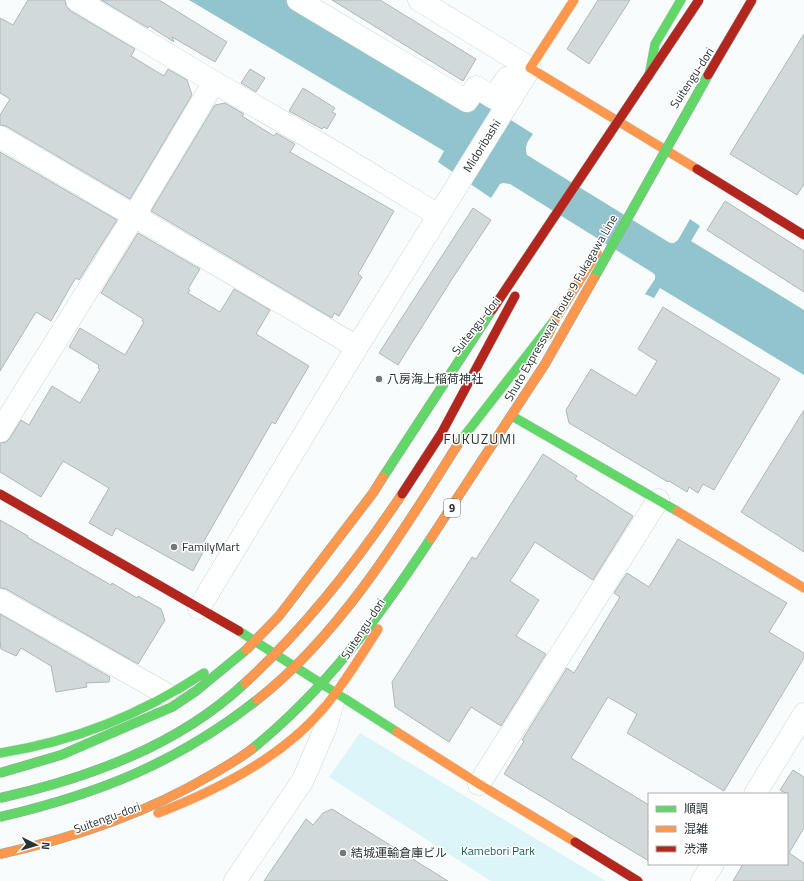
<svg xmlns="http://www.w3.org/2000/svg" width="804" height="881" font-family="'Titillium Web','Noto Sans JP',sans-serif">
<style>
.green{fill:#dbf5f9}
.water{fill:#91c4cc}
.building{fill:#d2d9da;stroke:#b0b7b7}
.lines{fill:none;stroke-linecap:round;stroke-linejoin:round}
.street-casing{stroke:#ced5d6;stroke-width:23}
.fast-casing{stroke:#ced5d6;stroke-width:10}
.slow-casing{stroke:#ced5d6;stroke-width:10}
.jam-casing{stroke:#ced5d6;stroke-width:10}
.street{stroke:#feffff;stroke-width:22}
.fast{stroke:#63d668;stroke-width:9}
.slow{stroke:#ff974d;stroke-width:9}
.jam{stroke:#b3261e;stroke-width:9}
.fast-bridge-casing{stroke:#9aa8ab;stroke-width:10;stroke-linecap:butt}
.slow-bridge-casing{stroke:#9aa8ab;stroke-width:10;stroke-linecap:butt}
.jam-bridge-casing{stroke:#9aa8ab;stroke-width:10;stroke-linecap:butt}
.fast-bridge{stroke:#63d668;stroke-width:9}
.slow-bridge{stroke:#ff974d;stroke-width:9}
.jam-bridge{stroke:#b3261e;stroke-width:9}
.poi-dot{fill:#71797a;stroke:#fff;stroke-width:1.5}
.labels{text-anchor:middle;stroke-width:3;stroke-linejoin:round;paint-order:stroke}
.shield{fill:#fff;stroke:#697071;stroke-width:1}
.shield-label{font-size:11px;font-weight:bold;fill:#293334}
.street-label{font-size:12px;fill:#293334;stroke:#fff}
.poi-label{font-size:12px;fill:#293334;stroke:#fff;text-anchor:start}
.park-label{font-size:12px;fill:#1e5a62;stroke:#fff}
.quarter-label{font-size:14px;letter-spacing:1px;fill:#293334;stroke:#fff}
</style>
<rect width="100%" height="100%" fill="#f8fcfc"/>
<path class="green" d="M360,733L606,881H491L329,777Z"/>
<path class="water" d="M189,0H290L476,98L533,134C528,141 524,146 527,155L670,243H674L678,240L690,219L700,226L691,241L804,310V375L660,288L654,298L645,294L655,279V275L653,273L510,184L503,183L500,184L491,198L438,162L444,151Z"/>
<g class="building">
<path d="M28,0H65L66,6L71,11L135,49L131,56L164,76L168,69L187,80L192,95L130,199L6,126L0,125V115L10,99L0,93V18L13,25Z"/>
<path d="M101,0H159L227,42L215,62L172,37L174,42L149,26L148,28Z"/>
<path d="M332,0H380L476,59L463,81Z"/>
<path d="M598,0H630L589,64L567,49Z"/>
<path d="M804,34V184L797,195L730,154Z"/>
<path d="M250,69L265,78L256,92L241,83Z"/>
<path d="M303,88L335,108L332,112L336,114L327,129L324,127L322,129L289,111Z"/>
<path d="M225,103L244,114L242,116L274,136L276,133L295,144L290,152L394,211L358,274L362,277L339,316L334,313L332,318L151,211L215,105Z"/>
<path d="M0,152L117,220L79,280L76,278L72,284L51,321L36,312L0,371Z"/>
<path d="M725,201L804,251V292L707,230Z"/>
<path d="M473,208L491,220L452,279L398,365L379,353Z"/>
<path d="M138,233L200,269L188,289L190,290L188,293L220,312L234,289L270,310L256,334L309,366L275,424L272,422L204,541L208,543L193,571L116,528L112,536L89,523L109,488L63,461L41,497L0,472V443L6,442L10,438L21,420L29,425L52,386L80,403L100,369L98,368L99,365L69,347L80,328L125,355L144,322L142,321L143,319L101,293Z"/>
<path d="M663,307L780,379L714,490L703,484L698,493L689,487L687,492L669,481L668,482L569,423L566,410L591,369L636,396L657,361L638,349Z"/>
<path d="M804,410V552L741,512Z"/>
<path d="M543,454L577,476L575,479L633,516L593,580L535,542L510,581L539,600L516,636L546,654L501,726L471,707L449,742L395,707L392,682L472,557L476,559Z"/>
<path d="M0,520L28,536L27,537L111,585L112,583L137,598L138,596L161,609L165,620L138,664L6,589L0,588Z"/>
<path d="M678,539L787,603L769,632L804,653V658L724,791L627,733L637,714L608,697L571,758L649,805V861L504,774L524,741L522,740L567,668L574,673L620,597L614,593L627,573L649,587Z"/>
<path d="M0,614L110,677L109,682L86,683L87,687L56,692L51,666L21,648L16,656L1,649L0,641Z"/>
<path d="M793,770L804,777V828L789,853L804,863V881H733L743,864H787V794L780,790Z"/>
<path d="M332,809L448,881H264L306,819L313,825L323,813Z"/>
</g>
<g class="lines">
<defs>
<g id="street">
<path d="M77,0L214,82L346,159L438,215"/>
<path d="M298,0L467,101L476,87L494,98L507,78"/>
<path d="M0,137L357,347"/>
<path d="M0,431L134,216L214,82"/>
<path d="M0,600L168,695"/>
<path d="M199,608L357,347L530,68L419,0"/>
<path d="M479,784L658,500"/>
<path d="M755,794L804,714"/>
<path d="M235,881L303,780L325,729L336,692"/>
<path d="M702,881L713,864"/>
</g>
<g id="fast">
<path d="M649,76L655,44L681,0"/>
<path d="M512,416L677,511"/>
<path d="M458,444L556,318"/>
<path d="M239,631L397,732"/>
<path d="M0,753C76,741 140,715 204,673"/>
</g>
<g id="slow">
<path d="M574,0L530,68L697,169"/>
<path d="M548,335L556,318L597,253"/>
<path d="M677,511L804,588"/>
<path d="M397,732L479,784L575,842"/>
<path d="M158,813C218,790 281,758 323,709C344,684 361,656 378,629"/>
</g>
<g id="jam">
<path d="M697,169L804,235"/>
<path d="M441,434L515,296"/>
<path d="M0,494L239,631"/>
<path d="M575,842L638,881"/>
</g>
</defs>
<use href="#street" class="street-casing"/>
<use href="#fast" class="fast-casing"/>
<use href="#slow" class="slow-casing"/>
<use href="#jam" class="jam-casing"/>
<use href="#street" class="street"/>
<use href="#fast" class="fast"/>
<use href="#slow" class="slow"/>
<use href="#jam" class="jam"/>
<defs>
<g id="fast-bridge">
<path d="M594,278L708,75"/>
<path d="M383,477L492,310"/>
<path d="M252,749C325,690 380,616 431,538"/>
<path d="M0,773L61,755L172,707L196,691L246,650"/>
<path d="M0,798C88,778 178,746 245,683"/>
<path d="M0,817C98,794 177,763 257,700"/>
</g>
<g id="slow-bridge">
<path d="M431,538L545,364L594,278"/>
<path d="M246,650L279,616L373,493L383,477"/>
<path d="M245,683C306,627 356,563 402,494"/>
<path d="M257,700C341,634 402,533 458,444"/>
<path d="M0,854C74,838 145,814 211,775C225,767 239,759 252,749"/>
</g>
<g id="jam-bridge">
<path d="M708,75L752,0"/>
<path d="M492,310L699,0"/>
<path d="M402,494L441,434"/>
</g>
</defs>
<use href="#fast-bridge" class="fast-bridge-casing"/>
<use href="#slow-bridge" class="slow-bridge-casing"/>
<use href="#jam-bridge" class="jam-bridge-casing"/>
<use href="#fast-bridge" class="fast-bridge"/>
<use href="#slow-bridge" class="slow-bridge"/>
<use href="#jam-bridge" class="jam-bridge"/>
</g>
<g class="poi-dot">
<circle cx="379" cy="379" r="4"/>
<circle cx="174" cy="547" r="4"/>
<circle cx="343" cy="853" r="4"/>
</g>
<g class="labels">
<rect class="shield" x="444" y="499" width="16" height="18" rx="3"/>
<g class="shield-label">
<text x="452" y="512">9</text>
</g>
<g class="street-label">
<text transform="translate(692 78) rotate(-57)" y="4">Suitengu-dori</text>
<text transform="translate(482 146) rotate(-58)" y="4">Midoribashi</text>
<text transform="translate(561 308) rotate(-60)" y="4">Shuto Expressway Route 9 Fukagawa Line</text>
<text transform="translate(476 326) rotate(-52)" y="4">Suitengu-dori</text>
<text transform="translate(363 629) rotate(-57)" y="4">Suitengu-dori</text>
<text transform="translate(107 818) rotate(-20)" y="4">Suitengu-dori</text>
</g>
<g class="poi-label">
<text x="387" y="383">八房海上稲荷神社</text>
<text x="182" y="551">FamilyMart</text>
<text x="351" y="857">結城運輸倉庫ビル</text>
</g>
<g class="park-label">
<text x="498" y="855">Kamebori Park</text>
</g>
<g class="quarter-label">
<text x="480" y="444">FUKUZUMI</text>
</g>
</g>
<rect x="648" y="793" width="140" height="72" fill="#ffffff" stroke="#a9adae"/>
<rect x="656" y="806" width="20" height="6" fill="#63d668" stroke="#a9adae"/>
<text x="684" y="813" font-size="12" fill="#293334">順調</text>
<rect x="656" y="826" width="20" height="6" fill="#ff974d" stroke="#a9adae"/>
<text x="684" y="833" font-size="12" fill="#293334">混雑</text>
<rect x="656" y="846" width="20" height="6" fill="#b3261e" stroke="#a9adae"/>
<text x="684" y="853" font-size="12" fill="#293334">渋滞</text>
<g transform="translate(36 845) rotate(95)" stroke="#ffffff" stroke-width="3" paint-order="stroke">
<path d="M0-3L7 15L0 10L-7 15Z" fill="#293334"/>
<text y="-6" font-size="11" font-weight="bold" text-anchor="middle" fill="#293334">N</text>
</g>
</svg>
